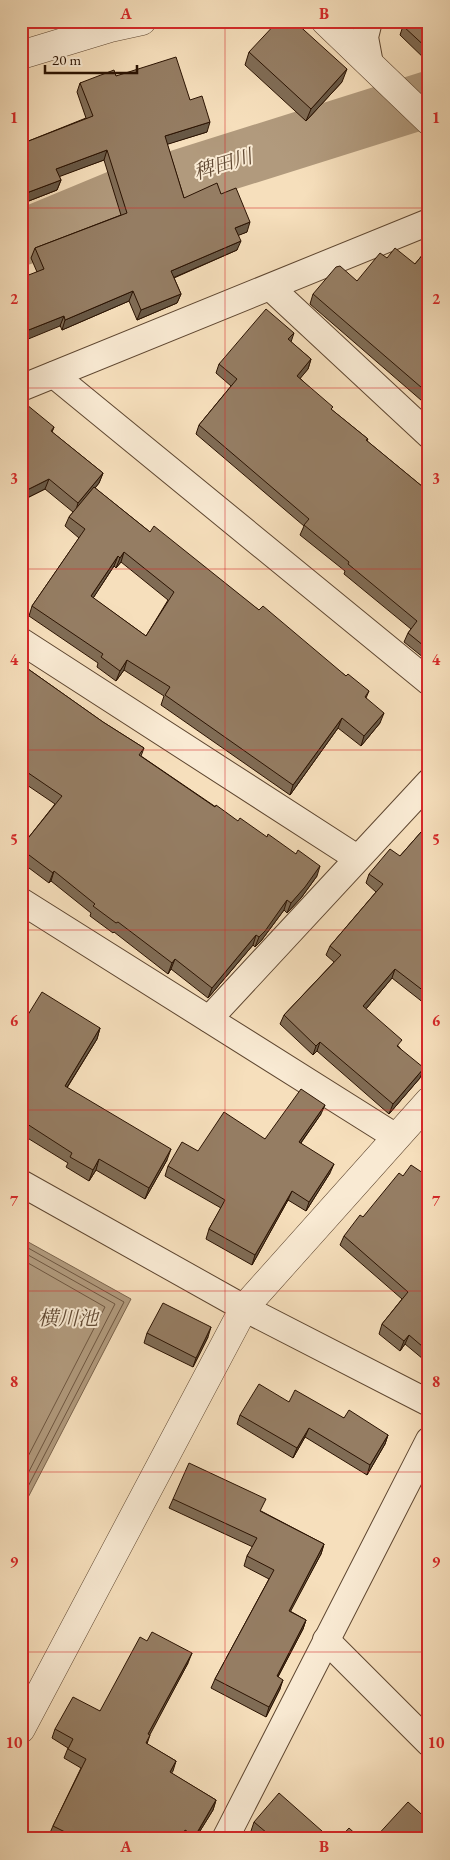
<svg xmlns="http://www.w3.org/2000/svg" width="450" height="1860" font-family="'EB Garamond','Noto Serif JP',serif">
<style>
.water{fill:#b19a7d;stroke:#7b644c}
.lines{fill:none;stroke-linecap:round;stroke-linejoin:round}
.shore{stroke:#6e5640;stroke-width:1}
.river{stroke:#b19a7d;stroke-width:56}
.minor-casing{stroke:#5e4630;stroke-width:28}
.tertiary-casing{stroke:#5e4630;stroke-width:29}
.minor{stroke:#f9ead3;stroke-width:26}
.tertiary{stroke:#f9ead3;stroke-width:28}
.wall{fill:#806c55;stroke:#2b1302;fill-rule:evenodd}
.shaded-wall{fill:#685845;stroke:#2b1302}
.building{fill:#957d63;stroke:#2b1302;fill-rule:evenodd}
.grid{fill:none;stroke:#d62828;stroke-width:1;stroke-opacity:0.55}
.labels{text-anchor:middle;stroke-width:4;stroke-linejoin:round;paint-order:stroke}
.water-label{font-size:20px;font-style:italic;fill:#614933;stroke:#f9ead3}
.neatline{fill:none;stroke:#d62828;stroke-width:2}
.grid-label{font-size:16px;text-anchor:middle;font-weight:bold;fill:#d62828}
</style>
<rect width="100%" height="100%" fill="#f6dfbc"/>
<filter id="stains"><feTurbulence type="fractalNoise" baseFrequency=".004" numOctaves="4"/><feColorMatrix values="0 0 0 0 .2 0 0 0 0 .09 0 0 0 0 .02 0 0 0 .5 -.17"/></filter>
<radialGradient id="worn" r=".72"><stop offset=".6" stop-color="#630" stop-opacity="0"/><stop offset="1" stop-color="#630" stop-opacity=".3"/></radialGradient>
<path class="water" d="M21,1238L131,1299L21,1511Z"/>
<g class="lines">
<g class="shore">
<path d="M21,1244L124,1302L21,1500"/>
<path d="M21,1251L115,1304L21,1487"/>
<path d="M21,1259L105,1307L21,1470"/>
</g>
<path class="river" d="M21,238L127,194L429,99"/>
<defs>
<g id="minor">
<path d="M369,21L365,37L370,64"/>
<path d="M271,288L429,435"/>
<path d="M54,375L429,682"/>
<path d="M21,388L429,222"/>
<path d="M21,641L357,858"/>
<path d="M21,901L396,1137"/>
<path d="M209,1019L429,782"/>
<path d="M21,1183L244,1308L429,1403"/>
<path d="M326,1640L429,1743"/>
<path d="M225,1839L429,1440"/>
</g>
<g id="tertiary">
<path d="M325,21L429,121"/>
<path d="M21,55L110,28L142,21"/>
<path d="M21,1729L244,1308L429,1101"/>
</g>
</defs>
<use href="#minor" class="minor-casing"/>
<use href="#tertiary" class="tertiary-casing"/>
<use href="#minor" class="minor"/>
<use href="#tertiary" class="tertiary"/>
</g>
<g class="wall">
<path d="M429,21V63L400,35L403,26Z"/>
<path d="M249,52L342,82L306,121L245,65Z"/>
<path d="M116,76L190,100L207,132L167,144L184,198L221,194L247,232L238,235L237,250L174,278L181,294L177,303L137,320L129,301L62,330L31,258L35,248L121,215L104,160L59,176L61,180L57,190L21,204V144L86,118L77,92L80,83Z"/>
<path d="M429,247V407L310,304L313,294L357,281L387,258L415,264Z"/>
<path d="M291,342L311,359L308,369L300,378L332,410L368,439L367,441L429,492V662L404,642L408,633L411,629L344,574L345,571L300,535L304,526L196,434L199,425L231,386L216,373L219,364Z"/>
<path d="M54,427L52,432L103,473L99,483L95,488L150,532L259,610L346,676L369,691L366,698L380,723L361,746L338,728L290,795L161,705L164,696L124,670L116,681L97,667L98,663L29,616L32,606L79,538L65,526L69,517L73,512L45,489L21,501ZM121,562L168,600L146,636L93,598L114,566L116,568Z"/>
<path d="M21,664L103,722L144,748L141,756L317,876L301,898L287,913L284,910L261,941L255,947L253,945L208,998L171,969L168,974L114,932L113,933L90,916L91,913L51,881L49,883L21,862V847L55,804L21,781Z"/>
<path d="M429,823V1007L392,978L366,1009L400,1048L420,1078L389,1114L317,1051L313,1055L280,1024L284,1015L334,962L326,955L330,946L376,892L366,883L369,874L400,856Z"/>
<path d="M21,1026L100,1028L97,1039L67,1088L167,1160L145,1199L96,1170L89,1181L66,1167L68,1163L21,1134Z"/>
<path d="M321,1114L301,1143L330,1173L306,1211L288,1200L252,1265L206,1239L209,1229L221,1208L165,1176L168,1166L198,1151L265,1139Z"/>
<path d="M403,1176L429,1177V1364L405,1344L400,1351L379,1334L382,1324L402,1299L340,1245L344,1236L363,1217Z"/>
<path d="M147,1333L208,1337L193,1367L144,1343Z"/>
<path d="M289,1402L344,1418L388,1435L385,1444L367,1475L305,1437L293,1458L237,1424L240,1415Z"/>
<path d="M173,1499L261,1511L324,1544L321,1554L290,1611L306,1620L303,1629L278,1677L280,1689L266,1717L211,1688L215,1679L269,1579L244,1566L247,1556L253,1547L169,1508Z"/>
<path d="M188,1663L149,1735H150L147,1744L176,1761L171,1773L216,1800L213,1810L195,1839H56L49,1835L53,1826L81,1768L64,1758L68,1748L52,1738L55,1729L100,1711Z"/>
<path d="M254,1822L331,1839H260L251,1831Z"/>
</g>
<g class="shaded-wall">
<path d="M21,21H33L21,27Z"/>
<path d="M347,69L342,82L306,121L311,109Z"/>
<path d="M210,122L207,132L162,146L165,136Z"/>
<path d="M107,150L104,160L53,179L56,169Z"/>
<path d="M61,180L57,190L21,204V195Z"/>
<path d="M250,222L247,232L232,238L235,228Z"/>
<path d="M241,241L237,250L168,280L171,271Z"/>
<path d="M133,291L129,301L62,330L65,320Z"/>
<path d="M181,294L177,303L137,320L141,310Z"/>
<path d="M64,316L60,326L21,342V333Z"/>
<path d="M294,333L291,342L288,339Z"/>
<path d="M311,359L308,369L294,386L297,376Z"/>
<path d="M103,473L99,483L75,513L78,503Z"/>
<path d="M49,479L45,489L21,501V493Z"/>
<path d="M124,552L121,562L116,568L120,558Z"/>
<path d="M118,556L114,566L88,606L91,596Z"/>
<path d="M127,660L124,670L116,681L120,671Z"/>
<path d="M384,713L380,723L361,746L364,736Z"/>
<path d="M342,718L338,728L290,795L293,785Z"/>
<path d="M320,866L317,876L301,898L287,913L291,903Z"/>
<path d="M54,871L51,881L49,883L53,873Z"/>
<path d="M287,900L284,910L261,941L255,947L259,937Z"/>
<path d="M256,935L253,945L208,998L212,988Z"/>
<path d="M175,959L171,969L168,974L172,963Z"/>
<path d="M395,969L392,978L360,1016L363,1006Z"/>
<path d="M100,1028L97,1039L61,1097L65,1086Z"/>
<path d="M320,1042L317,1051L313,1055L316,1046Z"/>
<path d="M424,1068L420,1078L389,1114L393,1104Z"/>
<path d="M325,1105L321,1114L295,1151L299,1142Z"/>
<path d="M171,1149L167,1160L145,1199L149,1188Z"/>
<path d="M99,1159L96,1170L89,1181L93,1170Z"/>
<path d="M334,1164L330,1173L306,1211L309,1202Z"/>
<path d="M292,1191L288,1200L252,1265L255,1255Z"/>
<path d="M211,1327L208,1337L193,1367L196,1358Z"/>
<path d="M409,1335L405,1344L400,1351L404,1341Z"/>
<path d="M309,1428L305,1437L293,1458L297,1448Z"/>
<path d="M388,1435L385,1444L367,1475L370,1465Z"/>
<path d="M324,1544L321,1554L286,1620L289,1611Z"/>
<path d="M306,1620L303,1629L273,1686L277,1676Z"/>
<path d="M192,1653L188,1663L145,1744L148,1734Z"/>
<path d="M283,1680L280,1689L266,1717L269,1707Z"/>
<path d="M176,1761L173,1771L166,1782L170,1772Z"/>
<path d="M216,1800L213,1810L195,1839H194Z"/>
</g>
<g class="building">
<path d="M278,21H294L347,69L311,109L249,52Z"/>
<path d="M407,21H429V50L403,26Z"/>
<path d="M176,57L190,100L202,96L210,122L165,136L184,198L217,183L221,194L236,188L250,222L235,228L241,241L171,271L181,294L141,310L133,291L65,320L64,316L21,333V278L44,269L35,248L127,213L107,150L56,169L61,180L21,195V144L93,116L80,83L114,70L116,76Z"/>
<path d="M429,247V394L313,294L336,267L340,266L357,281L380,253L387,258L395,248L415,264Z"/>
<path d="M266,309L294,333L288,339L311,359L297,376L333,407L331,409L368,439L366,440L429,492V650L408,633L417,621L348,564L349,562L304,525L309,519L199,425L237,379L219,364Z"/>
<path d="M21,400L54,427L51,431L103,473L78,503L49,479L21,493Z"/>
<path d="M94,487L150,532L154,526L259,610L263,606L346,676L348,674L369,691L365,697L384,713L364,736L342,718L293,785L165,695L170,687L127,660L120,671L101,657L103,654L32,606L85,529L69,517ZM124,552L174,592L146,636L91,596L118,556L120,558Z"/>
<path d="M21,664L103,722L144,748L139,755L215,807L216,805L238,821L240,818L267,837L268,834L296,854L298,850L320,866L305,887L291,903L287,900L265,931L259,937L256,935L212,988L175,959L172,963L118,922L116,923L93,906L95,904L54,871L53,873L21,849V847L62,796L21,768Z"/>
<path d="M429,823V995L395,969L363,1006L402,1040L397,1046L424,1068L393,1104L320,1042L316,1046L284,1015L341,955L330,946L383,884L369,874L390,849L400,856Z"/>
<path d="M42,992L100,1028L65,1086L171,1149L149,1188L99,1159L93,1170L70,1157L72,1153L24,1122L21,1126V1026Z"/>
<path d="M301,1089L325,1105L299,1142L334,1164L309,1202L292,1191L255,1255L209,1229L225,1200L168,1166L182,1142L198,1151L224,1112L265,1139Z"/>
<path d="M411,1165L429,1177V1352L409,1335L404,1341L382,1324L408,1292L344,1236L360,1215L363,1217L399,1173L403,1176Z"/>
<path d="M163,1303L211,1327L196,1358L147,1333Z"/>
<path d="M259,1384L289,1402L295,1390L344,1418L349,1410L388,1435L370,1465L309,1428L297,1448L240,1415Z"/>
<path d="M189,1463L266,1499L260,1511L324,1544L289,1611L306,1620L277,1676L283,1680L269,1707L215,1679L274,1570L247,1556L257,1538L173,1499Z"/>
<path d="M152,1632L192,1653L148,1734L150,1735L146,1743L176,1761L170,1772L216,1800L195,1836L185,1830L181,1839H79L53,1826L86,1759L68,1749L73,1739L55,1729L73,1697L100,1711L140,1637L147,1641Z"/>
<path d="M279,1793L331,1839H268L265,1836L267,1833L254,1822Z"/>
<path d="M408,1802L429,1821V1839H374Z"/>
<path d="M349,1828L361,1839H339Z"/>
</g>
<path class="grid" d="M225,21V1839M21,208H429M21,388H429M21,569H429M21,750H429M21,930H429M21,1110H429M21,1291H429M21,1472H429M21,1652H429"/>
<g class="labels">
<g class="water-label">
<text transform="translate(223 164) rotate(-17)" y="7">稗田川</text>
<text x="68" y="1325">横川池</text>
</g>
</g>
<rect width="450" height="1860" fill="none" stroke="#f6dfbc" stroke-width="55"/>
<path d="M45 65v8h92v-8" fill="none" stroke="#2b1302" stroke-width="2.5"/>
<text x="52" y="65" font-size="15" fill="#2b1302" stroke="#f9ead3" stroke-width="4" paint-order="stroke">20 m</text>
<rect x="28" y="28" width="394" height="1804" class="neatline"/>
<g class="grid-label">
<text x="126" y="19">A</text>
<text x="324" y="19">B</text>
<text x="14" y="123">1</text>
<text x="436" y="123">1</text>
<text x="14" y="304">2</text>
<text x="436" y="304">2</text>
<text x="14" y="484">3</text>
<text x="436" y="484">3</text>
<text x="14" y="665">4</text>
<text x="436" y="665">4</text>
<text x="14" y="845">5</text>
<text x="436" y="845">5</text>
<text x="14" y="1026">6</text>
<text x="436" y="1026">6</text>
<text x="14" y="1206">7</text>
<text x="436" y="1206">7</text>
<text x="14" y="1387">8</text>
<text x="436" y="1387">8</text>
<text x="14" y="1567">9</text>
<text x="436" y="1567">9</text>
<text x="14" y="1748">10</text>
<text x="436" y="1748">10</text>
<text x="126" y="1852">A</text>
<text x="324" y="1852">B</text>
</g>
<rect width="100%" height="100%" filter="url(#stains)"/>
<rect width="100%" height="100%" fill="url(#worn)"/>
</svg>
